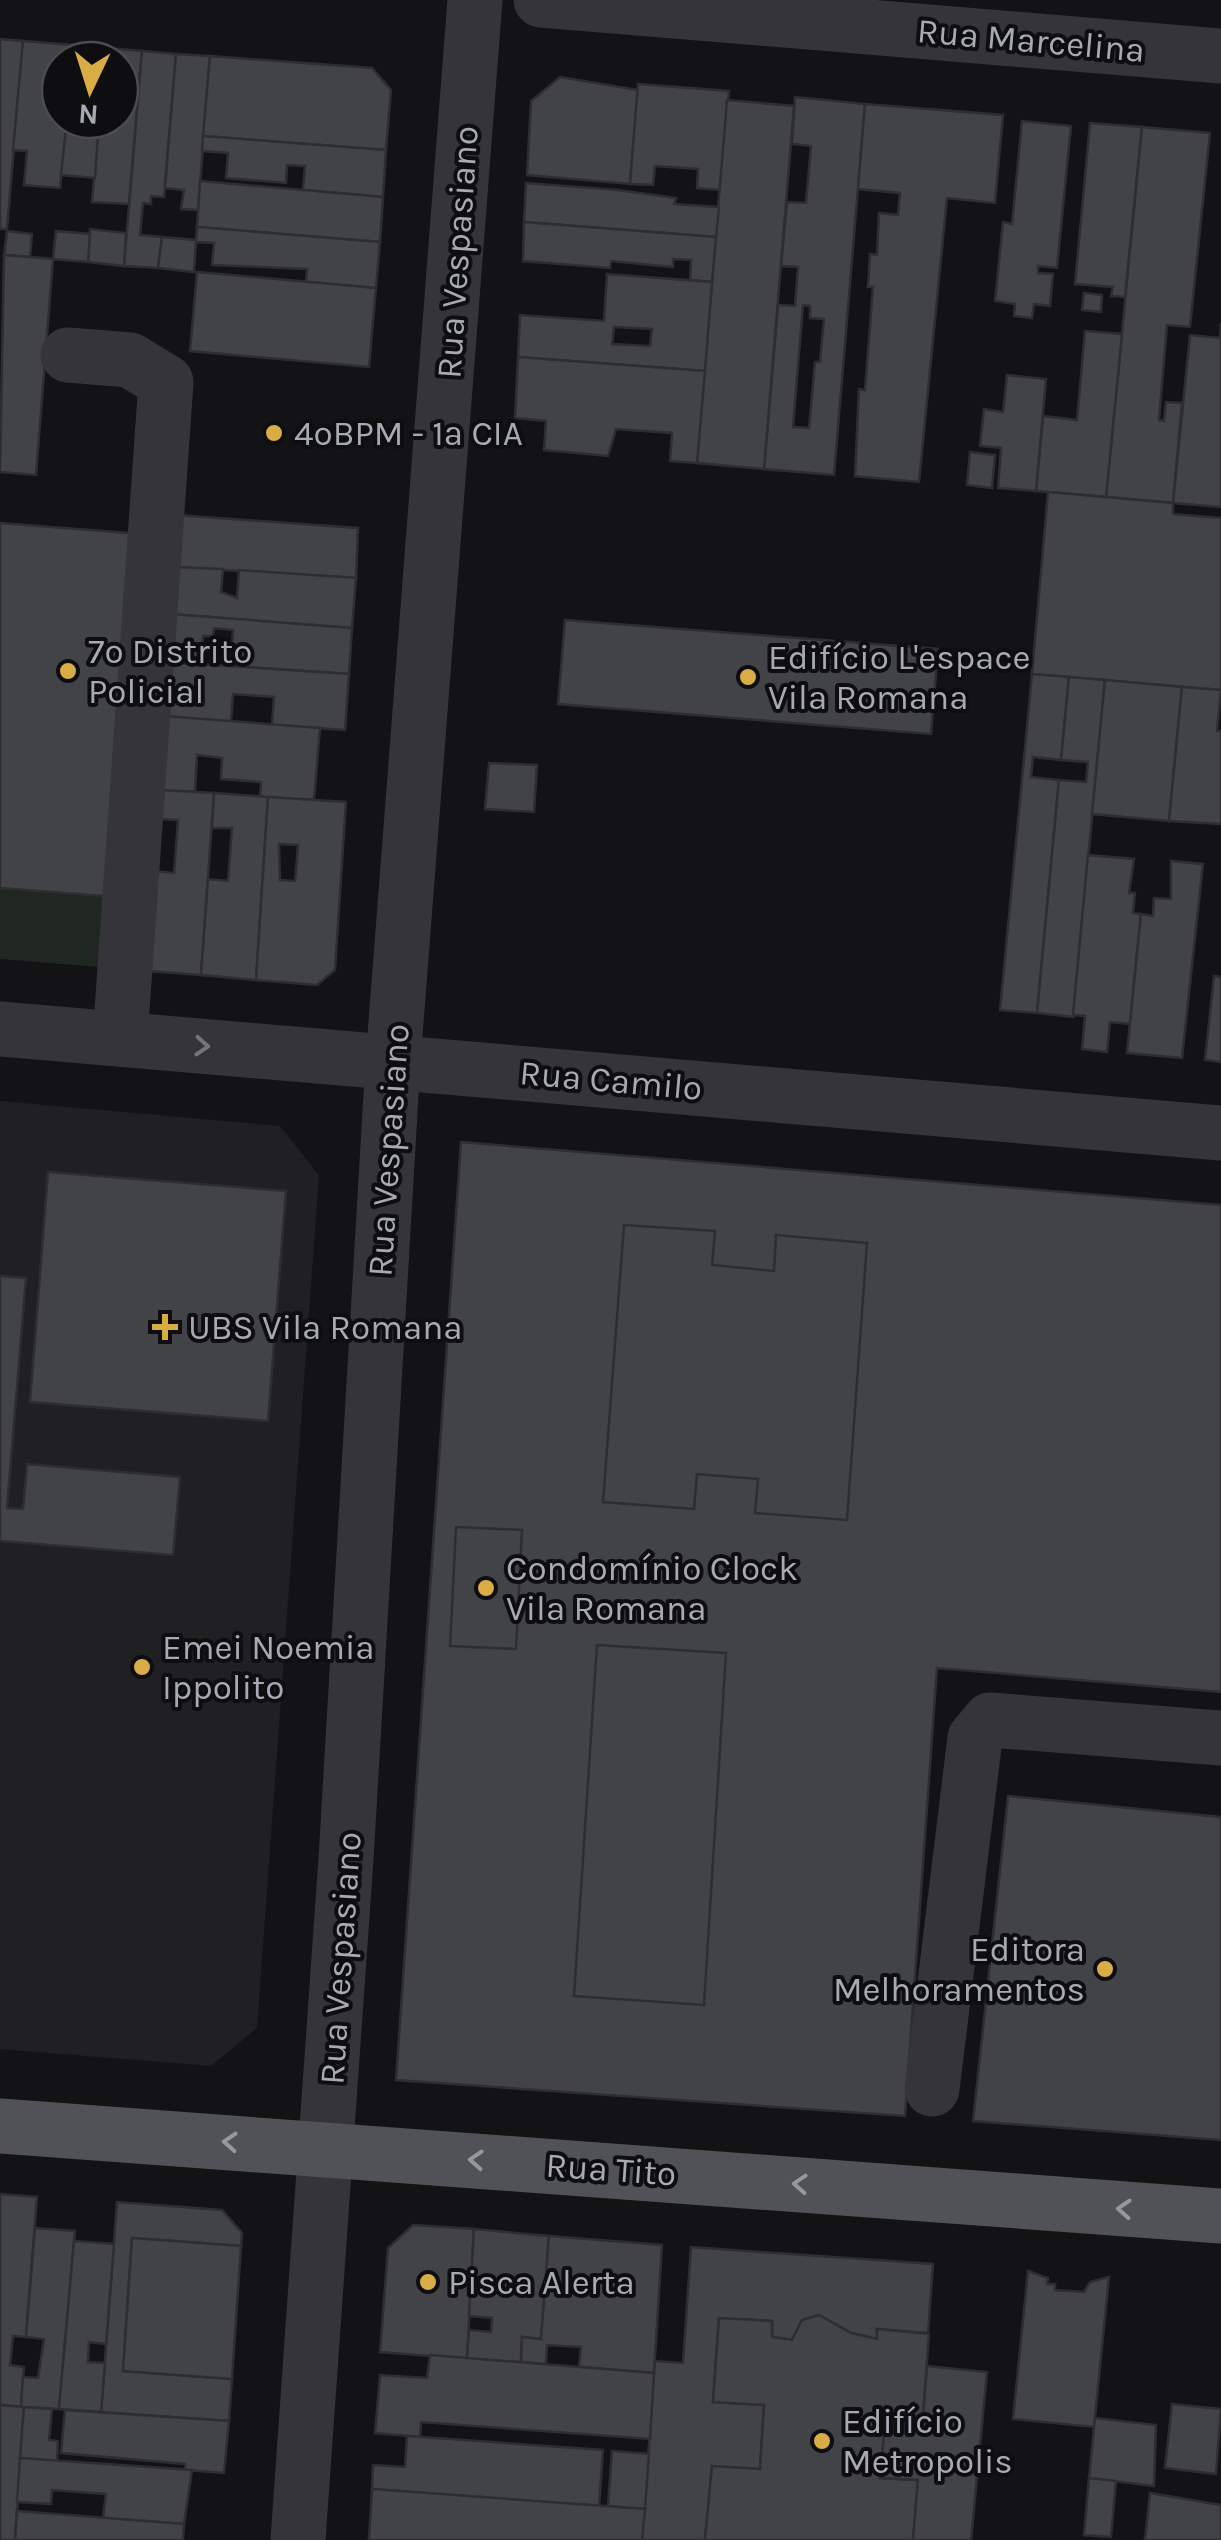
<svg xmlns="http://www.w3.org/2000/svg" width="1221" height="2540" font-family="Karla,sans-serif">
<style>
.built{fill:#201f21}
.green{fill:#202621}
.building{fill:#424347;stroke:#2e2e30;stroke-width:2.5;fill-rule:evenodd}
.lines{fill:none;stroke-linecap:round;stroke-linejoin:round}
.minor{stroke:#353539;stroke-width:55}
.major{stroke:#515258;stroke-width:55}
.oneway{stroke:#74757c}
.oneway2{stroke:#9698a1}
.poi-dot{fill:#daac46;stroke:#0e0e10;stroke-width:4}
.labels{text-anchor:middle;stroke-width:8;stroke-linejoin:round;paint-order:stroke}
.street-label{font-size:35px;fill:#a7aab3;stroke:#0e0e10}
.poi-label{font-size:35px;fill:#a7aab3;stroke:#0e0e10;text-anchor:start}
</style>
<rect width="100%" height="100%" fill="#131315"/>
<path class="built" d="M0,1101L280,1126L319,1175L257,2028L211,2066L0,2049Z"/>
<path class="green" d="M0,888L117,897L112,968L0,959Z"/>
<g class="building">
<path d="M0,39L23,41L7,229H0Z"/>
<path d="M23,41L74,45L73,60H60V120H67L60,188L24,185L27,151L13,150Z"/>
<path d="M74,45L105,48L104,60H73Z"/>
<path d="M105,48L142,51L129,204L92,202L99,120H120V60H104Z"/>
<path d="M142,51L176,54L164,197L151,196V204L143,203L140,235L162,237L158,268L124,266Z"/>
<path d="M176,54L210,56L198,210L181,209L184,190L165,188Z"/>
<path d="M210,56L372,68L391,90L386,150L203,136Z"/>
<path d="M560,77L638,90L630,184L527,175L531,101Z"/>
<path d="M638,84L729,91L720,190L697,188L698,169L655,166L653,185L630,184Z"/>
<path d="M795,97L865,104L834,475L764,469L778,305L795,306L798,267L781,266L787,202L806,203L811,146L792,144ZM803,305L810,306V318L824,319L820,362H815L809,428L793,427Z"/>
<path d="M727,100L794,106L764,469L697,463Z"/>
<path d="M865,104L1003,115L995,203L947,198L919,482L855,476L859,389L865,390L873,287H868L870,254L877,255L879,213L898,215L900,193L858,189Z"/>
<path d="M67,120H99L95,178L61,175Z"/>
<path d="M1022,121L1071,126L1057,268L1038,266V273L1053,274L1050,306L1034,304L1032,318L1014,316L1015,304L995,301L1003,222L1012,224Z"/>
<path d="M1090,123L1142,127L1125,297L1111,296L1113,287L1075,284Z"/>
<path d="M1142,127L1210,133L1190,327L1167,325L1159,420L1164,421L1166,402L1182,403L1173,503L1106,497Z"/>
<path d="M203,136L386,150L383,197L303,190L305,166L287,165L286,183L226,178L228,153L202,151Z"/>
<path d="M200,181L383,197L380,242L197,227Z"/>
<path d="M526,183L618,190L676,198L674,204L719,207L716,237L524,222Z"/>
<path d="M524,222L716,237L712,282L690,280L691,260L673,259V267L611,261L610,268L523,261Z"/>
<path d="M197,227L380,242L376,288L306,282L307,269L212,265L214,243L196,242Z"/>
<path d="M90,229L126,233L124,266L88,262Z"/>
<path d="M7,231L32,234L30,257L4,255Z"/>
<path d="M56,231L90,234L88,262L53,259Z"/>
<path d="M162,237L196,240L194,272L158,268Z"/>
<path d="M4,255L53,259L36,475L0,472Z"/>
<path d="M197,272L376,288L369,367L190,351Z"/>
<path d="M607,274L712,282L705,371L518,357L520,315L604,321ZM614,327L652,329L650,346L612,344Z"/>
<path d="M1084,293L1102,295L1101,312L1082,310Z"/>
<path d="M1221,323V507L1173,503L1190,335L1220,338Z"/>
<path d="M1085,331L1122,334L1106,497L1036,491L1043,416L1077,420Z"/>
<path d="M518,357L705,371L697,463L670,461L672,433L616,429L608,456L544,450L546,421L515,418Z"/>
<path d="M1007,375L1046,379L1036,491L998,488L1001,448L980,446L984,409L1003,412Z"/>
<path d="M970,452L995,455L992,488L967,485Z"/>
<path d="M1048,492L1173,503V514L1221,518V690L1032,674Z"/>
<path d="M177,515L358,528L356,578L174,567Z"/>
<path d="M0,523L141,534L117,897L0,888Z"/>
<path d="M174,567L223,569L221,592L237,598L239,570L356,578L352,628L171,614Z"/>
<path d="M171,614L352,628L349,674L231,666L233,630L214,628L213,636H203L201,665L167,662Z"/>
<path d="M565,620L938,649L931,734L558,704Z"/>
<path d="M167,662L349,674L345,730L272,725L274,697L233,694L231,722L164,716Z"/>
<path d="M1032,674L1069,677L1061,760L1033,757L1031,777L1059,780L1037,1013L1000,1010Z"/>
<path d="M1069,677L1105,680L1073,1017L1037,1013L1059,780L1086,782L1088,762L1061,760Z"/>
<path d="M1105,680L1182,687L1169,821L1092,814Z"/>
<path d="M1182,687L1221,690L1217,731H1221V824L1169,821Z"/>
<path d="M164,716L320,728L314,800L260,797L261,782L221,779L222,758L197,755L195,792L159,790Z"/>
<path d="M489,763L537,765L534,812L485,809Z"/>
<path d="M159,790L214,793L201,975L148,971L154,871L174,873L178,820L157,819Z"/>
<path d="M214,793L268,797L256,980L201,975L208,879L228,881L232,828H212Z"/>
<path d="M268,797L346,802L335,970L317,985L256,980ZM279,844L298,845L295,881L280,880Z"/>
<path d="M1088,855L1134,859L1129,893H1135L1133,913L1141,914L1130,1024L1110,1022L1107,1052L1082,1049L1085,1016L1073,1015Z"/>
<path d="M1171,861L1203,864L1182,1058L1127,1053L1141,914L1153,916L1154,898L1171,899Z"/>
<path d="M1214,976L1221,977V1062L1205,1060Z"/>
<path d="M461,1142L1221,1205V1692L937,1668L905,2116L396,2080Z"/>
<path d="M48,1172L286,1191L268,1421L30,1402Z"/>
<path d="M624,1225L715,1231L712,1265L774,1271L776,1235L867,1243L847,1520L755,1513L758,1479L697,1474L694,1509L603,1502Z"/>
<path d="M0,1276L26,1278L7,1508L23,1509L27,1464L180,1477L173,1555L0,1541Z"/>
<path d="M456,1527L522,1530L516,1649L450,1646Z"/>
<path d="M597,1645L726,1653L704,2005L574,1996Z"/>
<path d="M1008,1796L1221,1817V2140L973,2121Z"/>
<path d="M0,2194L37,2197L26,2337L13,2336L10,2365L24,2367L21,2407L0,2405Z"/>
<path d="M117,2202L222,2210L242,2233L241,2246L132,2238L123,2371L232,2379L229,2421L101,2412Z"/>
<path d="M413,2225L474,2229L467,2359L380,2352L388,2248Z"/>
<path d="M35,2228L75,2231L59,2409L21,2407L23,2377L38,2378L44,2339L26,2337Z"/>
<path d="M474,2229L549,2236L541,2339L522,2337L521,2362L467,2359L469,2330L491,2332L492,2318L469,2316Z"/>
<path d="M549,2236L662,2245L654,2373L579,2367L581,2347L547,2345L546,2364L521,2362L522,2337L541,2339Z"/>
<path d="M132,2238L241,2246L232,2379L123,2371Z"/>
<path d="M74,2241L114,2244L106,2344L89,2342L88,2362L105,2363L101,2412L59,2409Z"/>
<path d="M691,2247L933,2264L928,2333L877,2329V2339L851,2333L819,2315L802,2320L792,2340L772,2337V2321L719,2318L713,2402L764,2405L760,2469L712,2466L705,2540H642L655,2361L683,2363Z"/>
<path d="M1028,2271L1048,2278L1047,2284H1055V2290L1084,2292L1090,2282L1109,2277L1094,2427L1013,2419Z"/>
<path d="M819,2315L851,2333L877,2339V2329L929,2334L923,2417L886,2413L880,2478L918,2480L913,2540H705L712,2466L760,2469L764,2405L713,2402L719,2318L772,2321V2337L792,2340L802,2320Z"/>
<path d="M430,2355L654,2373L650,2439L421,2422L420,2437L375,2433L380,2375L427,2378Z"/>
<path d="M927,2366L987,2372L971,2540H913L918,2480L880,2478L886,2413L923,2417Z"/>
<path d="M1172,2404L1221,2409L1216,2474L1165,2468Z"/>
<path d="M0,2405L24,2407L15,2540H0Z"/>
<path d="M24,2407L52,2409L49,2440L58,2441L57,2461L20,2458Z"/>
<path d="M65,2410L229,2421L224,2473L185,2470V2464L61,2453Z"/>
<path d="M1095,2418L1156,2425L1154,2486L1089,2478Z"/>
<path d="M407,2436L603,2450L599,2506L372,2489L373,2465L405,2467Z"/>
<path d="M612,2451L649,2454L645,2509L608,2506Z"/>
<path d="M20,2458L192,2470L184,2524L103,2518L106,2494L52,2490L51,2504L17,2502Z"/>
<path d="M1089,2478L1116,2481L1111,2537L1084,2535Z"/>
<path d="M372,2489L645,2509L642,2540H369Z"/>
<path d="M1150,2493L1221,2505V2540H1145Z"/>
<path d="M17,2511L184,2524L183,2540H15Z"/>
</g>
<g class="lines">
<g class="minor">
<path d="M541,0L1221,56"/>
<path d="M68,355L130,360L166,382L120,1039"/>
<path d="M0,1029L1221,1133"/>
<path d="M932,2089L975,1738L990,1720L1221,1738"/>
<path d="M298,2540L346,1859L393,1061L475,0"/>
</g>
<path class="major" d="M0,2126L1221,2216"/>
</g>
<defs><path id="oneway-chevron" d="M-2-3.5L2.5 0L-2 3.5" fill="none" stroke-width="1.6" stroke-linecap="round" stroke-linejoin="round" transform="scale(2.5)"/></defs>
<use class="oneway" href="#oneway-chevron" transform="translate(202 1046) rotate(4)"/>
<g class="oneway2">
<use href="#oneway-chevron" transform="translate(230 2142) rotate(-176)"/>
<use href="#oneway-chevron" transform="translate(476 2160) rotate(-176)"/>
<use href="#oneway-chevron" transform="translate(800 2184) rotate(-176)"/>
<use href="#oneway-chevron" transform="translate(1124 2209) rotate(-176)"/>
</g>
<g class="poi-dot">
<circle cx="274" cy="433" r="10"/>
<circle cx="68" cy="671" r="10"/>
<circle cx="748" cy="677" r="10"/>
<path d="M160 1312h10v10h10v10h-10v10h-10v-10h-10v-10h10z"/>
<circle cx="486" cy="1588" r="10"/>
<circle cx="142" cy="1667" r="10"/>
<circle cx="1105" cy="1969" r="10"/>
<circle cx="428" cy="2282" r="10"/>
<circle cx="822" cy="2441" r="10"/>
</g>
<g class="labels">
<g class="street-label">
<text transform="translate(1031 40) rotate(5)" y="12">Rua Marcelina</text>
<text transform="translate(457 252) rotate(-86)" y="12">Rua Vespasiano</text>
<text transform="translate(611 1080) rotate(5)" y="12">Rua Camilo</text>
<text transform="translate(388 1150) rotate(-86)" y="12">Rua Vespasiano</text>
<text transform="translate(340 1958) rotate(-86)" y="12">Rua Vespasiano</text>
<text transform="translate(611 2169) rotate(4)" y="12">Rua Tito</text>
</g>
<g class="poi-label">
<text x="294" y="445">4ºBPM - 1ª CIA</text>
<text x="88" y="663">7º Distrito<tspan x="88" dy="40">Policial</tspan></text>
<text x="768" y="669">Edifício L'espace<tspan x="768" dy="40">Vila Romana</tspan></text>
<text x="188" y="1339">UBS Vila Romana</text>
<text x="506" y="1580">Condomínio Clock<tspan x="506" dy="40">Vila Romana</tspan></text>
<text x="162" y="1659">Emei Noemia<tspan x="162" dy="40">Ippolito</tspan></text>
<text x="1085" y="1961" text-anchor="end">Editora<tspan x="1085" dy="40">Melhoramentos</tspan></text>
<text x="448" y="2294">Pisca Alerta</text>
<text x="842" y="2433">Edifício<tspan x="842" dy="40">Metropolis</tspan></text>
</g>
</g>
<g transform="translate(90 90) rotate(184)"><circle r="48" fill="#0e0e10" stroke="#4b4c51" stroke-width="2.5"/>
<path d="M0-8L18 38L0 25L-18 38Z" fill="#daac46"/>
<text y="-15" font-size="28" font-weight="bold" text-anchor="middle" fill="#a7aab3">N</text>
</g>
</svg>
